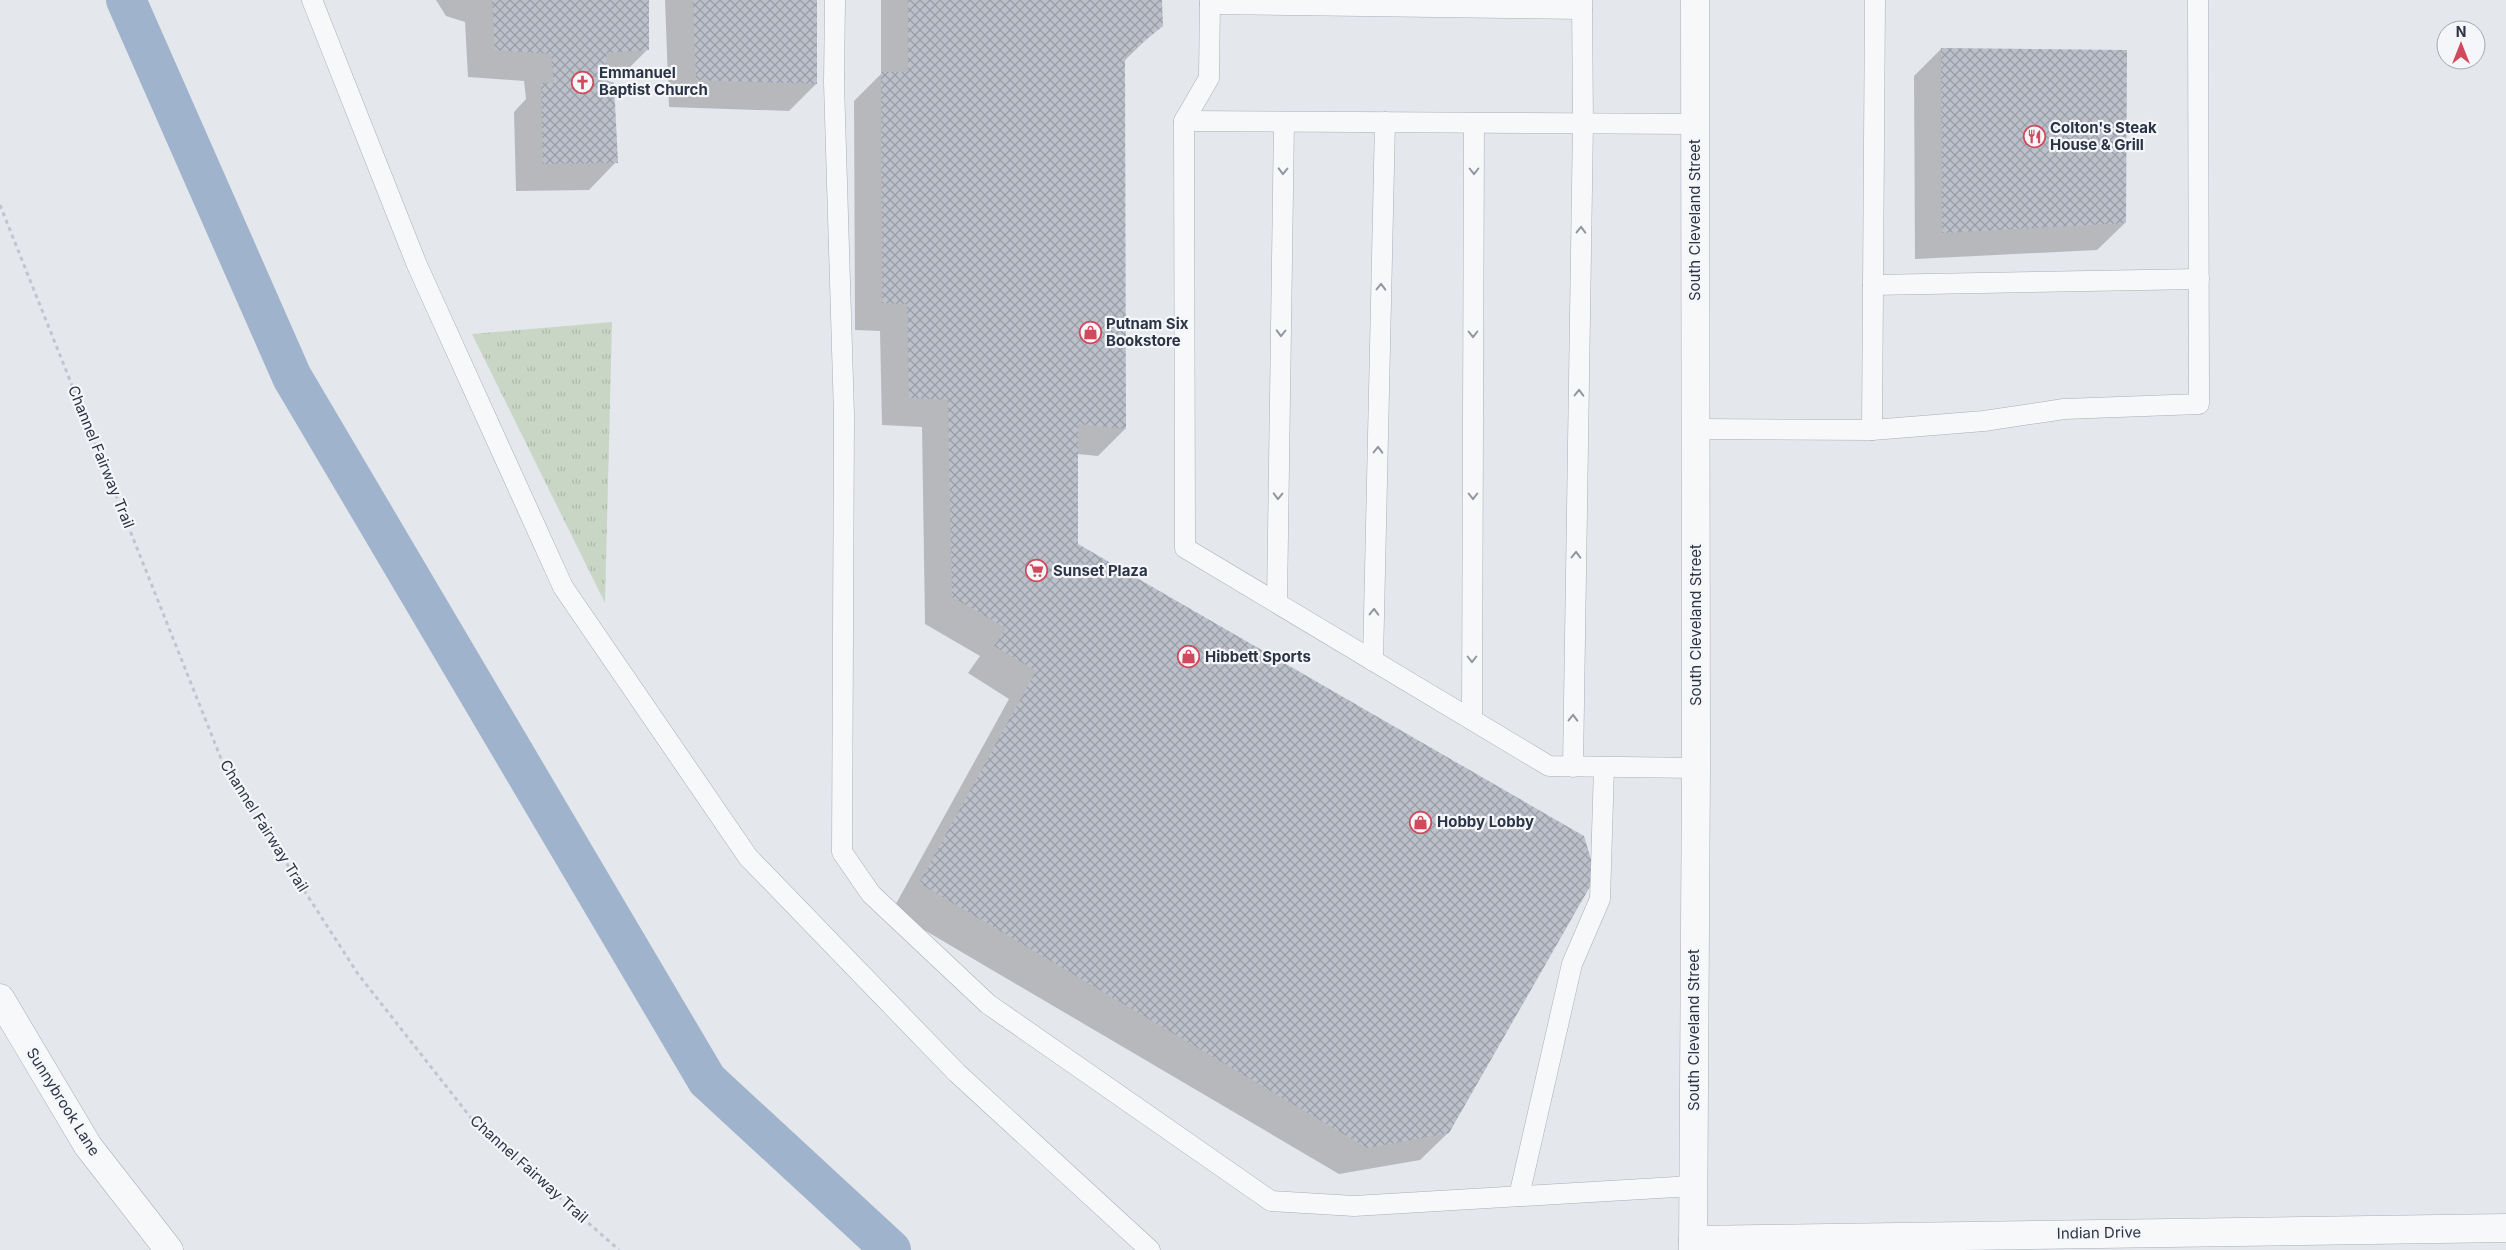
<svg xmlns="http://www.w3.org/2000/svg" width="2506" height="1250" font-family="Inter,sans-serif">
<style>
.park{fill:url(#park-tufts)}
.shadow{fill:#0003}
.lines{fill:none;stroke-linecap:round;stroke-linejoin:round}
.canal{stroke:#9fb4cc;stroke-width:40}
.building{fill:url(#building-cross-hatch)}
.service-casing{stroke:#a9aeb7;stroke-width:21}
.minor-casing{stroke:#a9aeb7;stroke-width:29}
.tertiary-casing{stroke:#a9aeb7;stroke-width:29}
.path{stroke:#c2c5cb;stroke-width:3;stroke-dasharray:4 4;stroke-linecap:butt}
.service{stroke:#f7f8fa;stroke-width:20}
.minor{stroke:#f7f8fa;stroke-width:28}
.tertiary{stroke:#f7f8fa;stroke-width:28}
.oneway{stroke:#9196a0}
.labels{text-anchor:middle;stroke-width:4.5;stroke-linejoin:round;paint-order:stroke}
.poi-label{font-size:15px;font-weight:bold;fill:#2b3445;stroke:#f4f6f9;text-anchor:start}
.street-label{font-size:15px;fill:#2b3445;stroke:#f4f6f9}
</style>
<defs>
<pattern id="park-tufts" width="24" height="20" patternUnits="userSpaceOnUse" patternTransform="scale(1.25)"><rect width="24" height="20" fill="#c9d6c5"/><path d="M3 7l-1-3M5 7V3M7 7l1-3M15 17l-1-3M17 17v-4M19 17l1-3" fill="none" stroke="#adb8ab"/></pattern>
<pattern id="building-cross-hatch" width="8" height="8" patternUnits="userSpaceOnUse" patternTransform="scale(1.25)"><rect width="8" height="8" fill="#bbc0ca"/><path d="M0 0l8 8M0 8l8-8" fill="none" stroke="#989da6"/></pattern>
</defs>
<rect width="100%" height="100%" fill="#e4e7ec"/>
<path class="park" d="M612,322L605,603L472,334Z"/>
<g class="shadow">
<path d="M436,0H648V49L621,76L607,78L616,162L589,190L516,191L514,112L526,99L524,81L468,77L465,22L446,16Z"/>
<path d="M665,0H816V84L789,111L669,107Z"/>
<path d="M881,0H1161V25L1124,61L1125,429L1098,456L1077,454V545L1448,1133L1420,1160L1339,1174L892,911L1009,699L968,673L980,656L925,624L922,427L882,425L880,331L855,330L854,101L881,74Z"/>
<path d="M1941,49L2125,223L2097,250L1915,259L1914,76Z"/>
</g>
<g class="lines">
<path class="canal" d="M126,0L292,377L707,1080L891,1250"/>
</g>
<g class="building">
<path d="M492,0H649V50L606,53L608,81L614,83L618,163L543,164L541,83H554L551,54L495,50Z"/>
<path d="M693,0H817V84L696,80Z"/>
<path d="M908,0H1162L1163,26L1125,57L1126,429L1078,424V544L1584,836L1596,876L1449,1133L1367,1148L919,883L1036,671L994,646L1006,628L952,597L948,400L909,398L907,304L882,303L881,72H908Z"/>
<path d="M1941,48L2127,50L2126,223L1942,233Z"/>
</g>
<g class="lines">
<defs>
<g id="service">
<path d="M312,0L417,265L563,587L748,857L957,1073L1150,1250"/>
<path d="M835,0L834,83L844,415L842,852L871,894L988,1004L1271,1201L1354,1206L1693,1186"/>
<path d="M1210,0L1209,78L1184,121L1185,548L1549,766L1696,768"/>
<path d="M1875,0L1872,430L1984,421L2064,409L2199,404L2198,0"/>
<path d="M1210,4L1582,9"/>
<path d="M1184,121L1694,124"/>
<path d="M1873,285L2199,279"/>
<path d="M1696,429L1872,430"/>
<path d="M1277,603L1284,122"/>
<path d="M1373,661L1385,122"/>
<path d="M1472,720L1474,123"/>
<path d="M1573,767L1583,123L1582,0"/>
<path d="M1519,1196L1572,964L1600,899L1604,767"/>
</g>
<g id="minor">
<path d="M0,998L88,1146L169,1250"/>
<path d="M1693,1240L2506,1228"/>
</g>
<path id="tertiary" d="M1693,1250L1696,768L1695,0"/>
</defs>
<use href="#service" class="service-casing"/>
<use href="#minor" class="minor-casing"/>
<use href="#tertiary" class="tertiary-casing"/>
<path class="path" d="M0,205L224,766L358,974L475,1123L619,1250"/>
<use href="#service" class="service"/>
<use href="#minor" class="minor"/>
<use href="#tertiary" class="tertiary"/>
</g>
<defs><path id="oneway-chevron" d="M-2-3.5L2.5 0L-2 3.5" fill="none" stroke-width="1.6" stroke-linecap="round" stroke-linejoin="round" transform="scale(1.25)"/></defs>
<g class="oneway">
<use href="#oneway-chevron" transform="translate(1283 171) rotate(91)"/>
<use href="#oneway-chevron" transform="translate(1474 171) rotate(90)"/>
<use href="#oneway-chevron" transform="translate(1581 230) rotate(-89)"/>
<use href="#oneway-chevron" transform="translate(1381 287) rotate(-89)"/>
<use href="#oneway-chevron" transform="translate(1281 333) rotate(91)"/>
<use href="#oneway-chevron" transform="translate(1473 334) rotate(90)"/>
<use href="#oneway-chevron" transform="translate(1579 393) rotate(-89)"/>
<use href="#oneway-chevron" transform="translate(1378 450) rotate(-89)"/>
<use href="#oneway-chevron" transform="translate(1278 496) rotate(91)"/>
<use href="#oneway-chevron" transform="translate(1473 496) rotate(90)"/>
<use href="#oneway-chevron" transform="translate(1576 555) rotate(-89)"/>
<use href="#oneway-chevron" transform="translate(1374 612) rotate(-89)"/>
<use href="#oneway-chevron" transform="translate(1472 659) rotate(90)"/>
<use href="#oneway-chevron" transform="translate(1573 718) rotate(-89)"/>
</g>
<defs>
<symbol id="church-ring" viewBox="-11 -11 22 22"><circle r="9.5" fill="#f4f6f9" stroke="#d1495b" stroke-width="1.5"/><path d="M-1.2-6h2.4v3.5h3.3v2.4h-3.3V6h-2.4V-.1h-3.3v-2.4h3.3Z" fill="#d1495b"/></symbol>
<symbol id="restaurant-ring" viewBox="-11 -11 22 22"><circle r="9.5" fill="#f4f6f9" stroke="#d1495b" stroke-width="1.5"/><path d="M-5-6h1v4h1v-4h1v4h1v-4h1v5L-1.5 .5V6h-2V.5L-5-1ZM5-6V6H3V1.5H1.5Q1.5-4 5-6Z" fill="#d1495b"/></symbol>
<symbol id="shop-ring" viewBox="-11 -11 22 22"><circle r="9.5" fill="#f4f6f9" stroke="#d1495b" stroke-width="1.5"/><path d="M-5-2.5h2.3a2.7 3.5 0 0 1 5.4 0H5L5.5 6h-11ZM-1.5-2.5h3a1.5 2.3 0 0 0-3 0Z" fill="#d1495b"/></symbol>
<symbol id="supermarket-ring" viewBox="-11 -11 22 22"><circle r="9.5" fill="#f4f6f9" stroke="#d1495b" stroke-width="1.5"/><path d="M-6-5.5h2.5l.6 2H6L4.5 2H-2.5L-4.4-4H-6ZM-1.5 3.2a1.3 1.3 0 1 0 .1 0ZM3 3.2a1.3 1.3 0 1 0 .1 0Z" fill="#d1495b"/></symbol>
</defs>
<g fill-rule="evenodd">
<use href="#church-ring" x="570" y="70" width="25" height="25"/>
<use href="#restaurant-ring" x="2022" y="124" width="25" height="25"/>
<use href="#shop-ring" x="1078" y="320" width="25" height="25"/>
<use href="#supermarket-ring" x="1024" y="558" width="25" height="25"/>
<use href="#shop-ring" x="1176" y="644" width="25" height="25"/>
<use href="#shop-ring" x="1408" y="810" width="25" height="25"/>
</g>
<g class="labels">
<g class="poi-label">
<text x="599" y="78">Emmanuel<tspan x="599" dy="17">Baptist Church</tspan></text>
<text x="2050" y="133">Colton's Steak<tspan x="2050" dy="17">House &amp; Grill</tspan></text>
<text x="1106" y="329">Putnam Six<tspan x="1106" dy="17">Bookstore</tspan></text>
<text x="1053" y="576">Sunset Plaza</text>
<text x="1205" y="662">Hibbett Sports</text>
<text x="1437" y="827">Hobby Lobby</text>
</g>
<g class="street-label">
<text transform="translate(1695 220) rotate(-90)" y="5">South Cleveland Street</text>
<text transform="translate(101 457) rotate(68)" y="5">Channel Fairway Trail</text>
<text transform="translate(1696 625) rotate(-90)" y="5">South Cleveland Street</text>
<text transform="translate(264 826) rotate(58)" y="5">Channel Fairway Trail</text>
<text transform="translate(1694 1030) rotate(-90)" y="5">South Cleveland Street</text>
<text transform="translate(63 1102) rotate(58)" y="5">Sunnybrook Lane</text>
<text transform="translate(529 1169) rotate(42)" y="5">Channel Fairway Trail</text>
<text transform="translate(2099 1233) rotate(-1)" y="5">Indian Drive</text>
</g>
</g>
<g transform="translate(2461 45)"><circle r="24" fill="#f4f6f9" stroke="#a4a8b1"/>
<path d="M0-4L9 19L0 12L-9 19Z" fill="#d1495b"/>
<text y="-8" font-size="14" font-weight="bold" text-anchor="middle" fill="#2b3445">N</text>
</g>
</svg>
